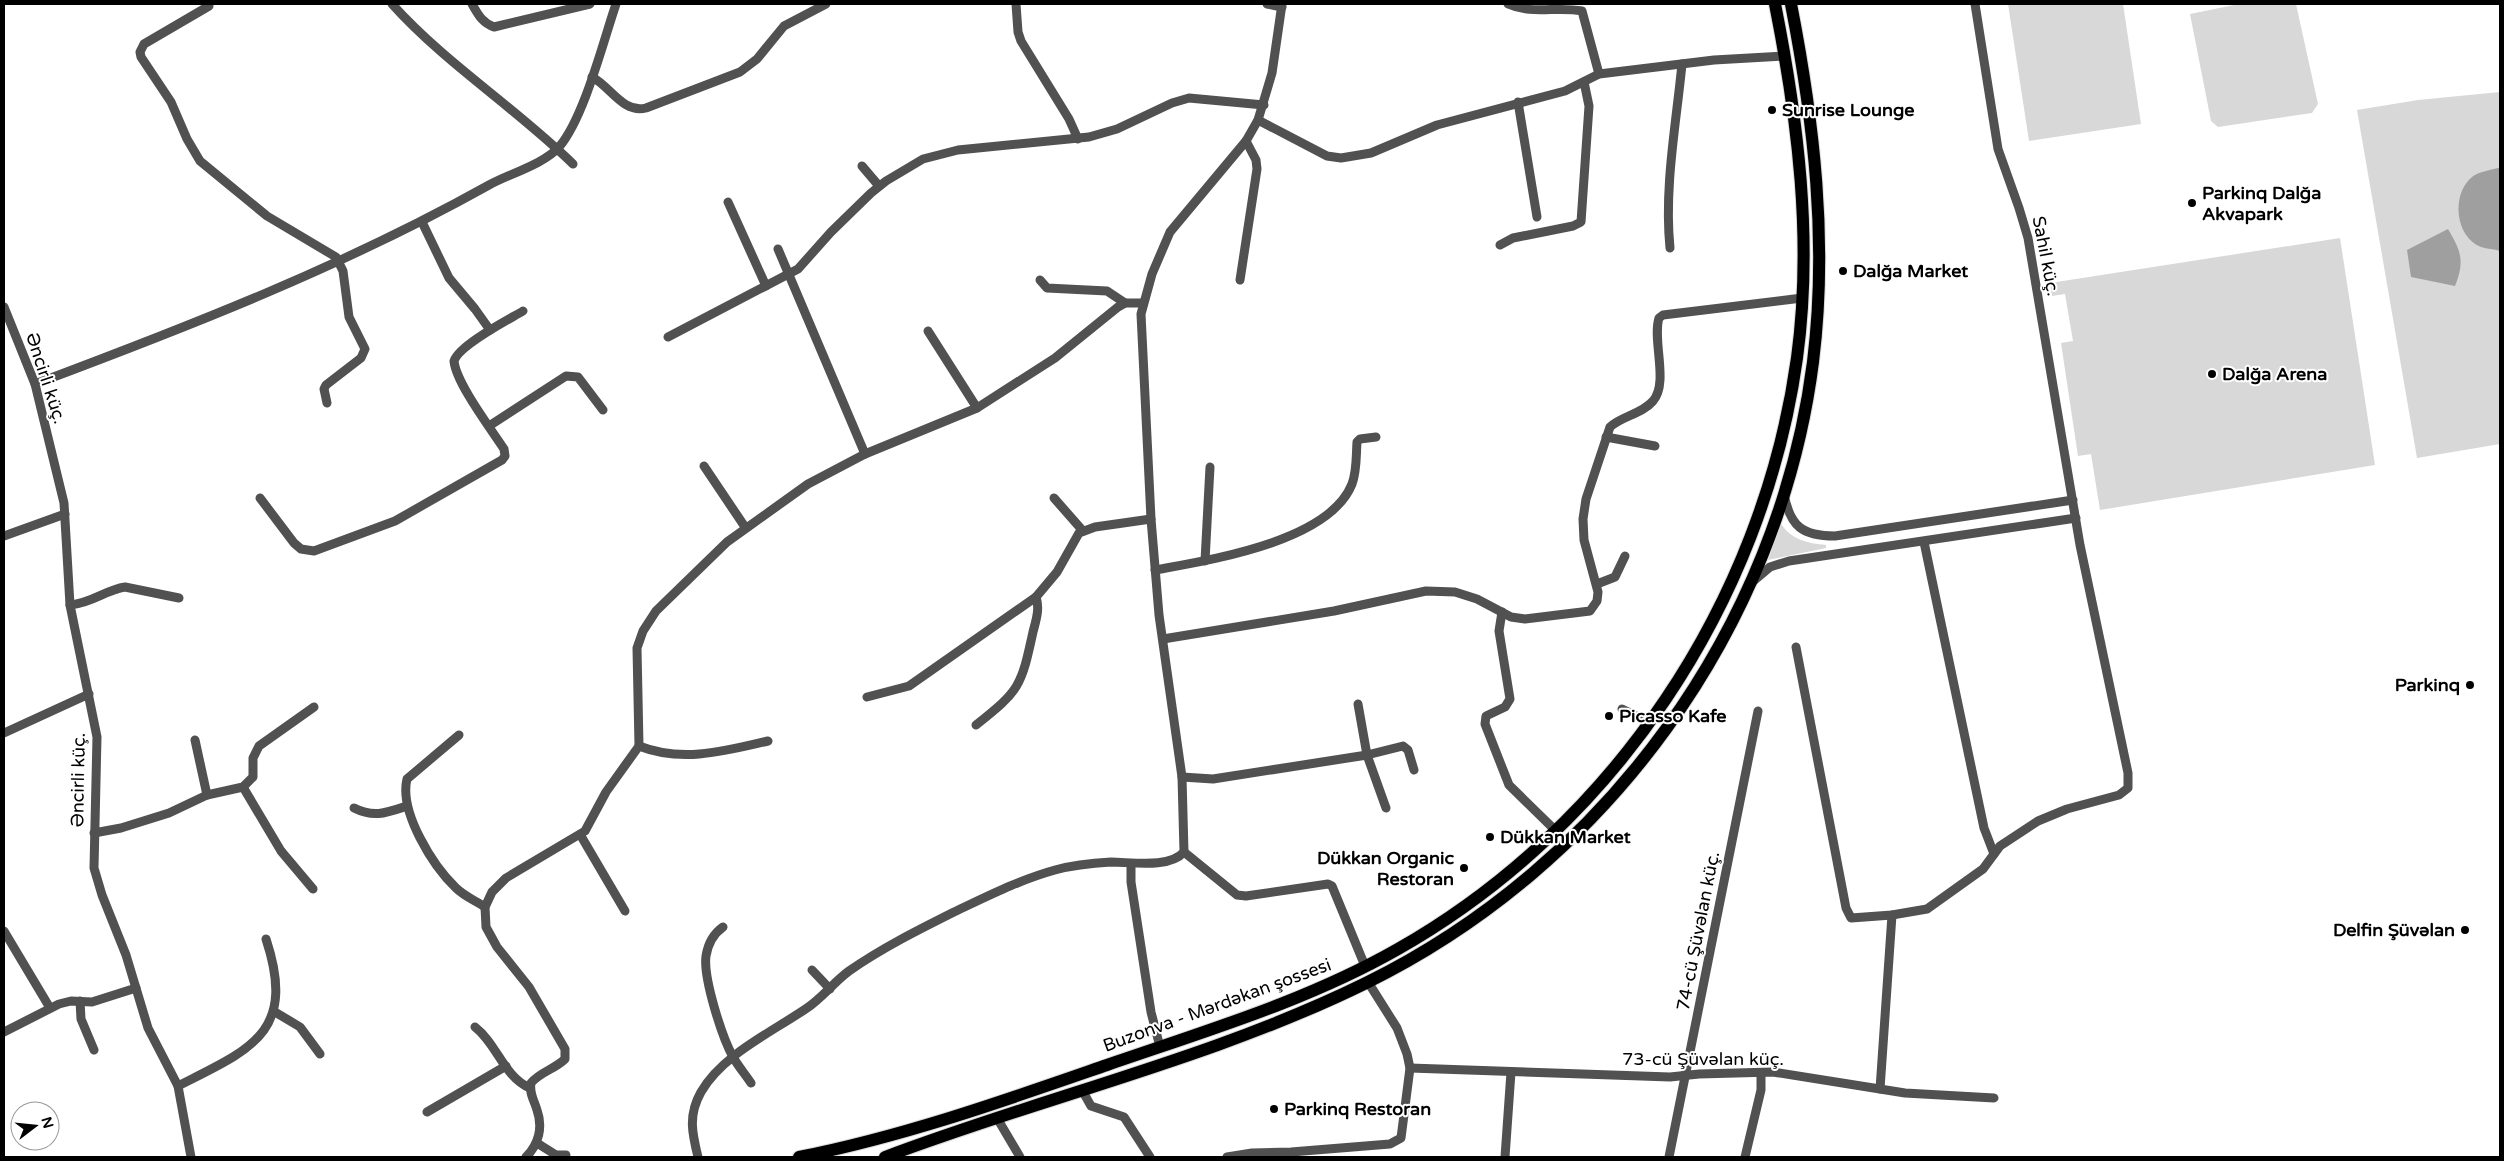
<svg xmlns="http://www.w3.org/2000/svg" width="2504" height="1161" font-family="'Varela Round',sans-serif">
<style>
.green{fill:#d8d8d8}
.water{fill:#9f9f9f}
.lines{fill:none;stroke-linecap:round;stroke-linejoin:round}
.primary-casing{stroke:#dbdbdb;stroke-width:14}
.street{stroke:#515151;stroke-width:9}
.primary{stroke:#000;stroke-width:12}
.poi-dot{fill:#000;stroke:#fff;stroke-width:2}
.labels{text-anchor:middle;stroke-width:4;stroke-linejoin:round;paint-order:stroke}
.poi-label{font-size:18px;font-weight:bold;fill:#000;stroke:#fff;text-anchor:start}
.street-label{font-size:18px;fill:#000;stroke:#fff}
</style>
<rect width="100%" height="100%" fill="#fff"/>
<g class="green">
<path d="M2008,4H2123L2141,124L2029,141Z"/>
<path d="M2239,4H2296L2318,104L2312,113L2218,127L2211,121L2190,14Z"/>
<path d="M2500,92V444L2417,458L2357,110L2418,100Z"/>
<path d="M2340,238L2375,465L2100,510L2091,454L2078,456L2061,343L2073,341L2065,294L2052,296L2050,283Z"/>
<path d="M1781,524C1792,540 1807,543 1826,545V548L1768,560Z"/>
</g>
<g class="water">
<path d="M2498,168H2500V251C2494,249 2487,249 2481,247C2455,237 2451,194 2472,177C2478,172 2490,170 2498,168Z"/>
<path d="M2448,229C2461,251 2465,261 2455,286L2411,277L2407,250Z"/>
</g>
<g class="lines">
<defs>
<g id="primary">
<path d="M799,1157C905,1136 1006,1100 1107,1065C1205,1031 1307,1001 1398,949C1613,827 1763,603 1797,358C1813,240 1798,120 1775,4"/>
<path d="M885,1157C1043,1097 1214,1058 1366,983C1606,865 1779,628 1813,362C1828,242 1814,122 1791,4"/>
</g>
</defs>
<use href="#primary" class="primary-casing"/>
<g class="street">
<path d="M392,4C446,64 516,108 573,164"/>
<path d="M472,4C478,14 482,23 494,27L590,4"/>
<path d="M1016,4L1018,32L1021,41L1069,119L1078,139"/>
<path d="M1267,4L1282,7"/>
<path d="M1508,4C1532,15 1557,6 1582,11L1599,74"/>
<path d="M209,6L144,44L140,52L141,57L171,102L187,139L200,161L267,216L336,257L343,271L349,317L365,349L361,358L326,385L324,389L327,403"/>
<path d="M592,77C610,86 623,114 646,108L740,72L757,59L784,26L826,4"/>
<path d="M1518,102L1537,217"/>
<path d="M1258,120L1327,156L1341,158L1371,153L1437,125L1565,91L1599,74L1714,60L1785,56"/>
<path d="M862,166L879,186"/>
<path d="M728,202L766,286"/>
<path d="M422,222L449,278L475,309L490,330"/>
<path d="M1500,245L1513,238L1573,226L1581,222L1589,106L1584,82"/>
<path d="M1670,248C1664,188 1676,125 1682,64"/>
<path d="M778,249L865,454"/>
<path d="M1040,280L1047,288L1107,291L1125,303"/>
<path d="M1240,280L1257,169L1256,160L1246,141"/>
<path d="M4,307L35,384L64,503L70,605L97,737L94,868L102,895L126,955L148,1028L178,1086L191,1157"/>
<path d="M928,331L977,408"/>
<path d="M668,337L798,269L831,232L871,193L886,181L923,159L958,150L1089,137L1117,129L1172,103L1189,98L1264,105"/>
<path d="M35,384C190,326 344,266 489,185C509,174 544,164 559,147C584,118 603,42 616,4"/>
<path d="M489,426L566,376L578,377L603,410"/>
<path d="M1606,437L1655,446"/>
<path d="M704,466L745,527"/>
<path d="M1784,494C1790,527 1803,536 1835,536L2073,500"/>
<path d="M260,498L294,543L301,549L314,551L395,521L502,460L505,456L504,449C491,429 456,383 454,361C459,345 508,320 523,311"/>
<path d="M1054,498L1083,531"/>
<path d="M4,536L65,514"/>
<path d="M1924,542L1984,828L1994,854"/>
<path d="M1205,561L1210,467"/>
<path d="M1155,570C1209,560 1329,542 1352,484C1357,471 1356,456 1357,442L1360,439L1376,437"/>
<path d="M1751,583L1770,567L1789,561L2076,518"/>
<path d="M1597,584L1615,577L1625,556"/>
<path d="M70,605C93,603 105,590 125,587L179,598"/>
<path d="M1502,612L1499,631L1510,699L1505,707L1486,716L1485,724L1509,785L1557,832"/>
<path d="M1163,639L1334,611L1426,591L1455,592L1477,599L1511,617L1525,619L1590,611L1597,601L1598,592L1584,540L1583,519L1586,499L1610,427C1622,416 1642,414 1653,401C1669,383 1652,340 1659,318L1663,315L1802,298"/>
<path d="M1796,647L1846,908L1851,918L1892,915L1927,909L1983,869L2000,846L2038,821L2067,809L2119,795L2128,788V773L2080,545L2028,238L2019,208L1998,149L1975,4"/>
<path d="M867,697L909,686L1036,597L1057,572L1079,533L1095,527L1151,519"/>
<path d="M1358,704L1367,755L1386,808"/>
<path d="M1622,709L1650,723"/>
<path d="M976,725C1020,690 1021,687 1033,632C1036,620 1040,609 1036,597"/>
<path d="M4,733L89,694"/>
<path d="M459,735L407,779C399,812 433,866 456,888C464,896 476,901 485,907"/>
<path d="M195,740L207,795"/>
<path d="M639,746C682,763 725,751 768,741"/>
<path d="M1182,777L1213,779L1367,755L1403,746L1408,750L1414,770"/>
<path d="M243,787L281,851L313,889"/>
<path d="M354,808C374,818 386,813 407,806"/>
<path d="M94,833L121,828L169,813L207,795L243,787L253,777V758L259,746L314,707"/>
<path d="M581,836L625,911"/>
<path d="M1184,852L1237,895L1246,896L1328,884L1332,886L1365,966"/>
<path d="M1131,864V882L1151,1012L1160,1047"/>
<path d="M723,927C713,934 708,944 706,956C703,978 722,1037 733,1057C738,1066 745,1074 751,1083"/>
<path d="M4,931L50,1008"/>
<path d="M812,970L830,989"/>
<path d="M80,1001L81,1019L94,1050"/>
<path d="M275,1012L300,1027L320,1054"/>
<path d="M475,1027C497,1044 504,1077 530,1088"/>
<path d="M4,1032L59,1004L71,1001L92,1002L136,988"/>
<path d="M1410,1068L1670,1077L1699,1074L1773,1072L1905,1093L1994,1098"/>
<path d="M178,1086C251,1049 297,1033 266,939"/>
<path d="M1880,1089L1892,915"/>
<path d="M1082,1090L1091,1106L1124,1117L1150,1157"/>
<path d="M427,1112L506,1066"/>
<path d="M997,1118L1020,1157"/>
<path d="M537,1143L556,1155H566"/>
<path d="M526,1157C539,1144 543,1127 537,1110C534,1100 529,1093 531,1083C540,1072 555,1069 565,1059V1049L529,987L497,947L486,927L485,907L492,892L506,878L585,831L606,792L639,746L637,648L643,631L656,611L727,542L808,484L865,454L977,408L1055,358L1118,307L1125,303H1142"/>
<path d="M698,1157C692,1133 688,1115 701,1092C722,1055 772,1032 807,1008C822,998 834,982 849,971C882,948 918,930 954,912C988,896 1019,880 1055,870C1073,865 1093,863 1111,862C1131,862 1169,869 1184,852L1182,777L1159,615L1151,519L1141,314L1152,274L1170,232L1246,141L1258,120L1272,73L1282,4"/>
<path d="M1227,1157L1252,1153L1291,1152L1390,1144L1401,1138L1410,1068L1407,1054L1397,1028L1368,982"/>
<path d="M1505,1157L1511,1072"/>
<path d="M1669,1157L1758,711"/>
<path d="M1745,1157L1761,1090V1073"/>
</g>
<use href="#primary" class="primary"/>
</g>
<g class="poi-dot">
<circle cx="1772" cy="110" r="5"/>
<circle cx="2192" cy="203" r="5"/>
<circle cx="1843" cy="271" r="5"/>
<circle cx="2212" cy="374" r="5"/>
<circle cx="2470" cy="685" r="5"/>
<circle cx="1609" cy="716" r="5"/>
<circle cx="1490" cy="837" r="5"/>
<circle cx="1464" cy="868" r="5"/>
<circle cx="2465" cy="930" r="5"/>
<circle cx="1274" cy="1109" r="5"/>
</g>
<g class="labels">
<g class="poi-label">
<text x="1782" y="116">Sunrise Lounge</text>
<text x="2202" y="199">Parkinq Dalğa<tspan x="2202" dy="21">Akvapark</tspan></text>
<text x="1853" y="277">Dalğa Market</text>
<text x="2222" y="380">Dalğa Arena</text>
<text x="2460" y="691" text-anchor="end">Parkinq</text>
<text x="1619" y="722">Picasso Kafe</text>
<text x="1500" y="843">Dükkan Market</text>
<text x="1454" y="864" text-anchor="end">Dükkan Organic<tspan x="1454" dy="21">Restoran</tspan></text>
<text x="2455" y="936" text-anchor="end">Delfin Şüvəlan</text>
<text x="1284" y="1115">Parkinq Restoran</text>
</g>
<g class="street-label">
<text transform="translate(2046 256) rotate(79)" y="6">Sahil küç.</text>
<text transform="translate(46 378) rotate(72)" y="6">Əncirli küç.</text>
<text transform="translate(78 780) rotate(-89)" y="6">Əncirli küç.</text>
<text transform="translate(1698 931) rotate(-79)" y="6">74-cü Şüvəlan küç.</text>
<text transform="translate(1217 1005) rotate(-20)" y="6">Buzonva - Mərdəkan şossesi</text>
<text x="1703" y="1065">73-cü Şüvəlan küç.</text>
</g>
</g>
<rect width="2504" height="1161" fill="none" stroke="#000000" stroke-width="10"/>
<g transform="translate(35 1126) rotate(74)"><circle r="24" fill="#ffffff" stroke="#999999"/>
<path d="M0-4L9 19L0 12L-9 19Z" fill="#000000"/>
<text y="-8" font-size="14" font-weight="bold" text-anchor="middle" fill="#000000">N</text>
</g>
</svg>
